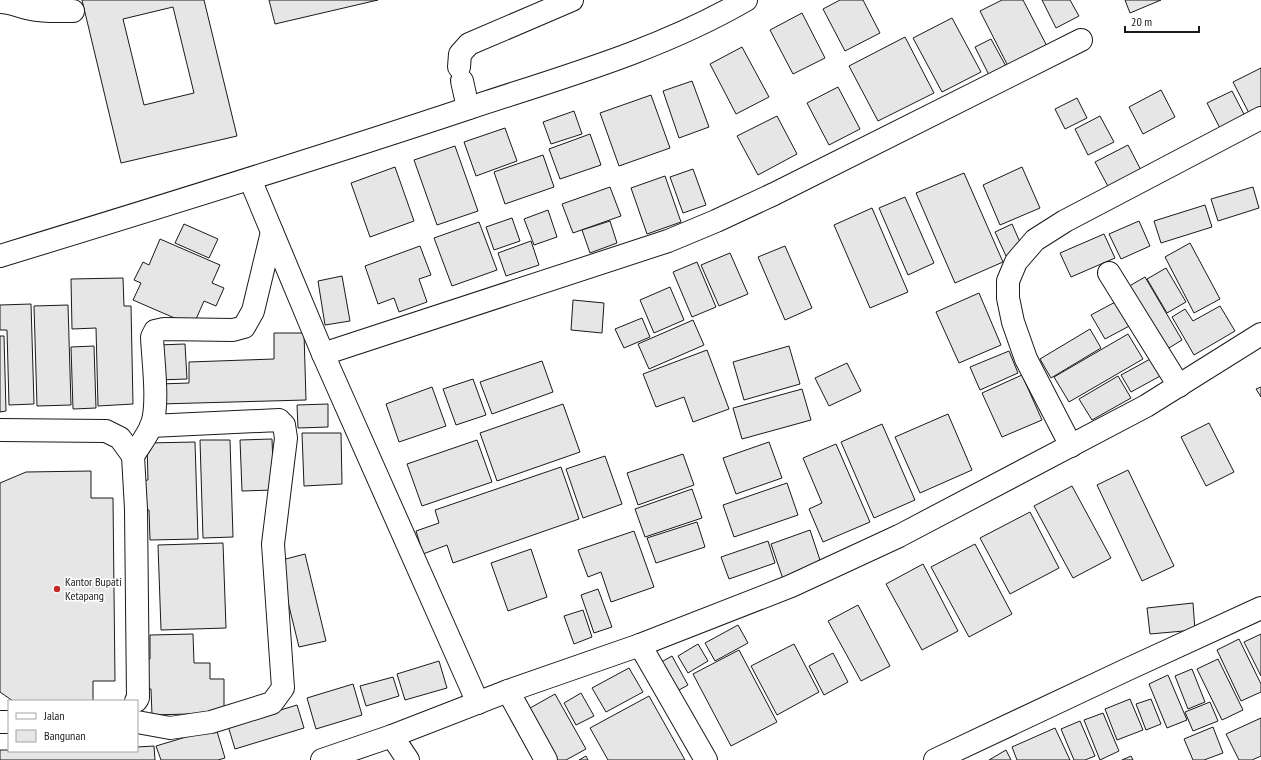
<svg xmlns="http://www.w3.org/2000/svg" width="1261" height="760" font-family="'PT Sans Narrow',sans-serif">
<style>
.building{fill:#e6e6e6;stroke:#1a1a1a;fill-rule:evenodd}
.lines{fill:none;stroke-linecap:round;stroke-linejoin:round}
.minor-casing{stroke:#1a1a1a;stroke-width:24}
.minor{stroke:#fff;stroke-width:22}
.poi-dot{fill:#c62828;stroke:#fff;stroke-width:1.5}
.labels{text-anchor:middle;stroke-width:3;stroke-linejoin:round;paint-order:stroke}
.poi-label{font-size:12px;fill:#1a1a1a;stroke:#fff;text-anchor:start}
</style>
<rect width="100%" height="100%" fill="#fff"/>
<g class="building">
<path d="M82,0H204L237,136L121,163ZM173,7L194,93L144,105L123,19Z"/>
<path d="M269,0H378L275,24Z"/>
<path d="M840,0H863L880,33L845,51L823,9Z"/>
<path d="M1002,0H1023L1049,50L1010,70L980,11Z"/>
<path d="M1042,0H1070L1079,16L1056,28Z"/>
<path d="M1125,0H1161L1130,13Z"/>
<path d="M802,13L825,58L793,74L770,30Z"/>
<path d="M952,18L981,72L942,92L913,38Z"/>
<path d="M905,37L934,93L878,121L849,66Z"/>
<path d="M991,39L1008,70L991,79L975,47Z"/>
<path d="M742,47L769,97L736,114L710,64Z"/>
<path d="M1261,68V114L1252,119L1233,82Z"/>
<path d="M692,81L709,127L679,138L663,91Z"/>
<path d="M838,87L860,129L829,145L807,103Z"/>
<path d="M1161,90L1175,117L1143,134L1129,107Z"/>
<path d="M1232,91L1248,122L1223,134L1207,103Z"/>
<path d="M651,95L670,148L619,166L600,113Z"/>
<path d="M1077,98L1087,118L1065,129L1055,109Z"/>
<path d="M574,111L582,134L551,144L543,122Z"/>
<path d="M777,116L797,154L758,175L737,136Z"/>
<path d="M1100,116L1114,142L1088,155L1075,129Z"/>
<path d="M505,128L517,161L476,176L464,142Z"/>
<path d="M590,134L601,165L560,179L549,149Z"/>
<path d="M1128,145L1144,176L1111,192L1095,162Z"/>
<path d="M455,146L478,211L437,225L414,160Z"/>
<path d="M543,155L554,187L505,204L494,172Z"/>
<path d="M395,167L414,221L370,237L351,183Z"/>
<path d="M1022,167L1040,208L1000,225L983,185Z"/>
<path d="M693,169L706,205L683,213L670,177Z"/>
<path d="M964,173L1003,262L955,283L916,193Z"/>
<path d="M665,176L681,222L647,234L631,188Z"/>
<path d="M610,187L621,216L573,233L562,204Z"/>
<path d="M1253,187L1259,208L1218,221L1211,199Z"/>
<path d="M905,197L934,263L908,275L879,208Z"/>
<path d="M1205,205L1212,227L1161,243L1154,221Z"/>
<path d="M872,208L908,292L870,308L834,225Z"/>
<path d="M548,210L557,237L534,245L524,219Z"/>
<path d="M512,218L520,241L494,250L486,227Z"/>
<path d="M610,221L617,243L590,253L582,230Z"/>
<path d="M1139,221L1150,246L1121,259L1109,234Z"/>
<path d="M479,222L497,270L452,286L434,238Z"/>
<path d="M184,224L218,239L209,258L175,243Z"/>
<path d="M1012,224L1023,249L1006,256L995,232Z"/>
<path d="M1104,234L1115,258L1071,277L1060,253Z"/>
<path d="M160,239L220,265L212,283L224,288L216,306L204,301L193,326L133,300L141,283L134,280L143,262L149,265Z"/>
<path d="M531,241L539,265L506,276L498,253Z"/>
<path d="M1190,243L1220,299L1194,313L1165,257Z"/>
<path d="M420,246L431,275L419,279L427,302L399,312L394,298L378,304L365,266Z"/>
<path d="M785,246L812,308L785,320L758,257Z"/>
<path d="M730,253L748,294L719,306L701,265Z"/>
<path d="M697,262L716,307L692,317L673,272Z"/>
<path d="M1166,268L1186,302L1167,313L1147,279Z"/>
<path d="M342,276L350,321L325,325L318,281Z"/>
<path d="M1145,277L1182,340L1164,351L1126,288Z"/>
<path d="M123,278L124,306H131L133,404L98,406L96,328L72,329L71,279Z"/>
<path d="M670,287L684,320L654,333L640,300Z"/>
<path d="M979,293L1001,345L959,363L936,312Z"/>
<path d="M573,300L604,303L602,333L571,330Z"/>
<path d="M1119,300L1133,324L1105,339L1091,315Z"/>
<path d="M31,304L34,404L9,405L7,330H0V305Z"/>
<path d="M68,305L71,405L37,406L34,306Z"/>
<path d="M1220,306L1235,331L1194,355L1172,317L1185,309L1193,321Z"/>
<path d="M642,318L650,337L624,348L615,329Z"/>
<path d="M693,320L704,345L649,369L638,344Z"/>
<path d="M1090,329L1101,348L1051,378L1040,359Z"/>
<path d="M274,333H304L306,400L160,404L159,384L189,383V362L274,359Z"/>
<path d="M1128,334L1143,359L1069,402L1054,377Z"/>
<path d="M0,336H4L6,411L0,412Z"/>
<path d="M185,344L187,379L157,380V345Z"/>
<path d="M94,346L96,408L73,409L71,347Z"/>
<path d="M789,346L800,384L744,400L733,362Z"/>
<path d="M707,350L729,409L693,422L684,397L656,407L643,374Z"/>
<path d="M1009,351L1018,373L980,390L970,367Z"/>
<path d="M1152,358L1162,375L1131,392L1121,375Z"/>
<path d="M542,361L553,392L492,414L480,382Z"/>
<path d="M847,363L861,391L829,406L815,378Z"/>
<path d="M1022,375L1042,420L1002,437L982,393Z"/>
<path d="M1118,376L1131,398L1092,420L1079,399Z"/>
<path d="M473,379L486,415L456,425L443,389Z"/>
<path d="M432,387L446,426L399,442L386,404Z"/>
<path d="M1261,387V397L1256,389Z"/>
<path d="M802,389L811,420L742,439L733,408Z"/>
<path d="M328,404V427L298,428L297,405Z"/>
<path d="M563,404L580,452L497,481L480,433Z"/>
<path d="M948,414L972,470L920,493L895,437Z"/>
<path d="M1209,423L1234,472L1206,486L1181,437Z"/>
<path d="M882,424L915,500L874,518L841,442Z"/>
<path d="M302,433H341L342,484L304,486Z"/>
<path d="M272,439L274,490L242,491L240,440Z"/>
<path d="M200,440H230L233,537L203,538Z"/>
<path d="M477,440L492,482L422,506L407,464Z"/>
<path d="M195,442L198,539L150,540L149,510H141L140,481L148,480L147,443Z"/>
<path d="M769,442L782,478L736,494L723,458Z"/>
<path d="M836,444L870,522L823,542L809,509L822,503L803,458Z"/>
<path d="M683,454L694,485L638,505L627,473Z"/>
<path d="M605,456L622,504L583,518L566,469Z"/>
<path d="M561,467L579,519L453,563L447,545L423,554L416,531L439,523L435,510Z"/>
<path d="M1128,470L1174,566L1142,581L1097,485Z"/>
<path d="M91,471V498H113L115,681H93V701H13L0,692V483L26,472Z"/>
<path d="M787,483L798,515L734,537L723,505Z"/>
<path d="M1072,486L1111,558L1073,578L1034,506Z"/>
<path d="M692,489L702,518L645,537L635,509Z"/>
<path d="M1030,512L1059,568L1010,594L980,538Z"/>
<path d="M697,522L705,547L656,563L647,538Z"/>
<path d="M810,530L822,566L783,579L771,544Z"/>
<path d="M634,531L654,587L611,602L601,572L588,577L578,550Z"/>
<path d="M768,541L775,563L729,579L721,557Z"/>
<path d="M223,543L226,628L161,630L158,545Z"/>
<path d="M975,544L1012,614L969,637L931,567Z"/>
<path d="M531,549L547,597L508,611L491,563Z"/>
<path d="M305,554L326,641L299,647L278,561Z"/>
<path d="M923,564L958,631L922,650L886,584Z"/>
<path d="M598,589L612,627L594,633L581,595Z"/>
<path d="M1193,603L1195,630L1150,634L1147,608Z"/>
<path d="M858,605L890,666L861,681L828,621Z"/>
<path d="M583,610L592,637L574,644L564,616Z"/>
<path d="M738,625L748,643L715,661L705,643Z"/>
<path d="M193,634L194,663H210V679H224V713L152,715L151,689H143V659H150V635Z"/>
<path d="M1261,634V676L1244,642Z"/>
<path d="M1239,639L1261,684V692L1241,701L1217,650Z"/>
<path d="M698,644L708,661L688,673L678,656Z"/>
<path d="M794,644L819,692L777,715L751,666Z"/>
<path d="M739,650L777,722L731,746L693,674Z"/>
<path d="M833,653L848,682L824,695L809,666Z"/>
<path d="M672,656L688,685L672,694L656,665Z"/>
<path d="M1218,659L1243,710L1222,720L1197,669Z"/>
<path d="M439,661L447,688L405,700L397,674Z"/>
<path d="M629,668L643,692L606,712L592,688Z"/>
<path d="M1192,669L1205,702L1188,709L1175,676Z"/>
<path d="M1168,675L1187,720L1167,728L1149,684Z"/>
<path d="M393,677L399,696L366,706L360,686Z"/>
<path d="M353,684L362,715L316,729L307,698Z"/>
<path d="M581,693L594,716L576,725L564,703Z"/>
<path d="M555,694L586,749L566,760H550L523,712Z"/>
<path d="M649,696L685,760H608L590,728Z"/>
<path d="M1130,699L1143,730L1117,740L1105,709Z"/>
<path d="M1151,699L1161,724L1146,730L1136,704Z"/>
<path d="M1210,702L1218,721L1193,731L1185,712Z"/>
<path d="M297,705L304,728L235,749L228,726Z"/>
<path d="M1103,713L1119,751L1100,760L1084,720Z"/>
<path d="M1261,718V756L1252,760H1239L1226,734Z"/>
<path d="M1080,721L1095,756L1085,760H1074L1061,729Z"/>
<path d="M1213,727L1223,753L1204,760H1193L1184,739Z"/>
<path d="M216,728L225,758L218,760H161L156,746Z"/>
<path d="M1055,728L1070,760H1017L1012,747Z"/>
<path d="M154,746L155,760H0V750L137,751V747Z"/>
<path d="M1006,750L1011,760H989Z"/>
<path d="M586,756L588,760H579Z"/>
<path d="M1131,756L1133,760H1122Z"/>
</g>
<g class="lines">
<defs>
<g id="minor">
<path d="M0,2C11,2 20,7 31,9C45,12 59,11 73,11"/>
<path d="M459,67L460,54L469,44L572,0"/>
<path d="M462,81L468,108"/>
<path d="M250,179L323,354L478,703"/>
<path d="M0,256C157,208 313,160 469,108C563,77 660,50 746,0"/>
<path d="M1109,273L1179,386"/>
<path d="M323,354L668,241L716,221L774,194L1081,40"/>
<path d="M0,430L106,431L120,438L133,456L136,509L138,698L136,701"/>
<path d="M1071,446L1026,359L1013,322L1008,298V281L1016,262L1035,240L1065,221L1261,118"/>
<path d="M133,456C139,446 148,435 152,424C159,403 153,361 152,337L155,331L164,329L233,330L244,327L253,311L272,232"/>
<path d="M640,645L706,760"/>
<path d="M508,691L546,760"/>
<path d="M0,722H9"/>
<path d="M137,722L170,728L211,722L272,703L283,688L273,544L286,438L284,425L279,420L151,426"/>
<path d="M392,736L408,760"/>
<path d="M322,760L392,736L508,691L640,645L791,586L899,536L1146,406L1261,334"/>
<path d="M935,760L1126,670L1261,608"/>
</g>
</defs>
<use href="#minor" class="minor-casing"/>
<use href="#minor" class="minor"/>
</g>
<circle class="poi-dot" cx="57" cy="589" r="4"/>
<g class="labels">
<g class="poi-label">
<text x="65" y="586">Kantor Bupati<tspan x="65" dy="14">Ketapang</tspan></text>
</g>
</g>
<rect x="8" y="700" width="130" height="52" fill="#ffffff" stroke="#a3a3a3"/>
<rect x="16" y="713" width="20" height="6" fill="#ffffff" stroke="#a3a3a3"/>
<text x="44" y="720" font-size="12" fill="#1a1a1a">Jalan</text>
<rect x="16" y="730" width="20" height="12" fill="#e6e6e6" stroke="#a3a3a3"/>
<text x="44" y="740" font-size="12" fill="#1a1a1a">Bangunan</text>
<path d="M1125 26v6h74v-6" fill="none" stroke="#1a1a1a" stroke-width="2"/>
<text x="1131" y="26" font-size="12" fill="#1a1a1a" stroke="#ffffff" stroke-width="3" paint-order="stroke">20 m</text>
</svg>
